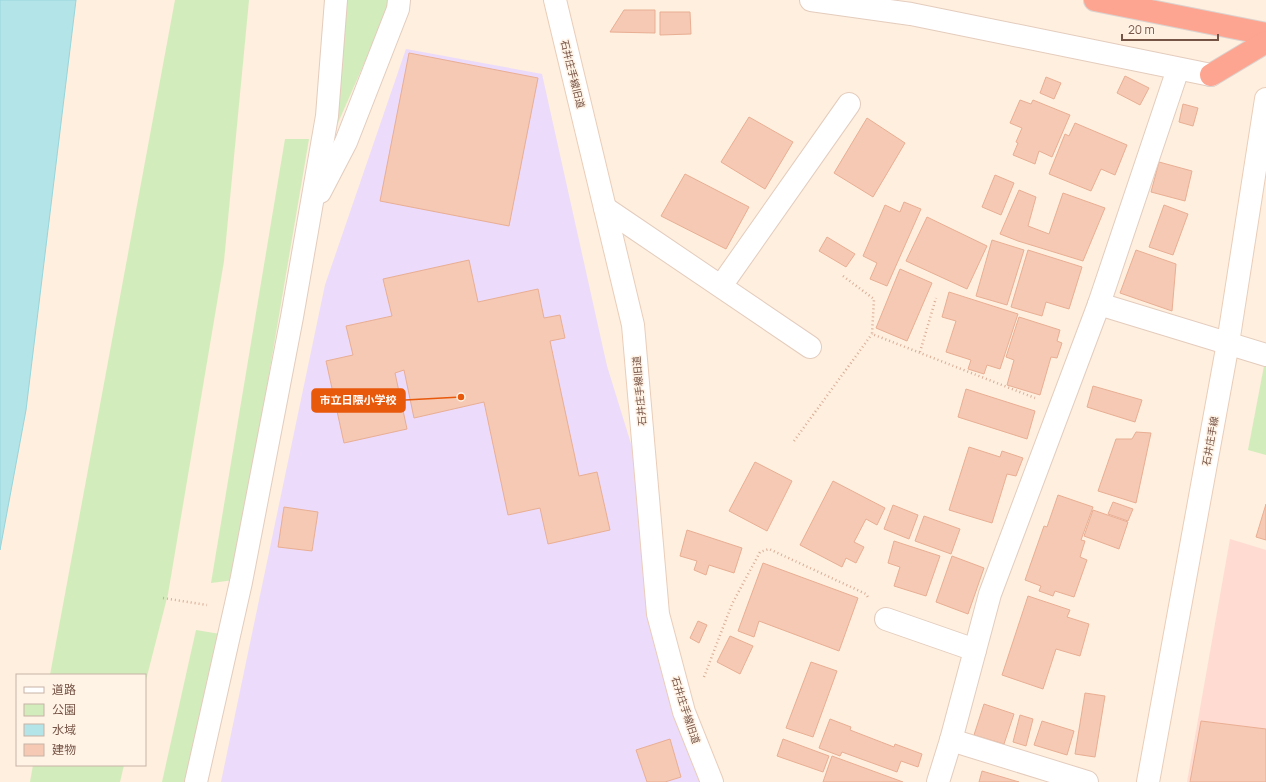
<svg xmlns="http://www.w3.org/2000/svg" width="1266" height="782" font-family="Manrope,'Noto Sans JP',sans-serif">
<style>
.commercial{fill:#ffdbd1}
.education{fill:#ecdbfa}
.green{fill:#d3ecbc}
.water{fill:#b2e4e8;stroke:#97d5db}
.building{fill:#f5c9b4;stroke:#e9ae93}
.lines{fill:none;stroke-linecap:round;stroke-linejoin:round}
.street-casing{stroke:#e4ccbd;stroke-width:24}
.secondary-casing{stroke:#eacdb9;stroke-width:24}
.highway-casing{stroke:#dbd2cf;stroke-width:24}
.path{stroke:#daac97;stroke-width:2.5;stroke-dasharray:1 3;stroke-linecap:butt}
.street{stroke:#fff;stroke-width:22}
.secondary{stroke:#fff;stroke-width:22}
.highway{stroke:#fda590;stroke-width:22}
.labels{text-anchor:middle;stroke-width:3;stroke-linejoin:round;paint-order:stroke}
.street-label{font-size:10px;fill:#755345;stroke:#fff3e6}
.leader{fill:none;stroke:#e8590c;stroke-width:1.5}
.callout-dot{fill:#e8590c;stroke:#fff3e6;stroke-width:1.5}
.callout{fill:#e8590c;stroke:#e8590c;stroke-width:1.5}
.callout-label{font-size:11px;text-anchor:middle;font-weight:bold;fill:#fff}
</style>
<rect width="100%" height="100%" fill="#feefde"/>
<path class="commercial" d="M1230,539L1266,550V782H1187Z"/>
<path class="education" d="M406,49L542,74L607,366L632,447L651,614L708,782H221L325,285Z"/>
<g class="green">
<path d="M175,0H249L224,261L168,594L145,684V675H50Z"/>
<path d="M346,0H389V7L330,141Z"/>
<path d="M285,139H309L234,580L211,583Z"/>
<path d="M1264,366L1266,367V455L1248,450Z"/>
<path d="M196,630L220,634L185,782H162Z"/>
<path d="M33,765H124L120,782H30Z"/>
</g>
<path class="water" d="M0,0H76L26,410L0,550Z"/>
<g class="building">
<path d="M624,10H655V33L610,32Z"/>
<path d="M660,12H690L691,34L660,35Z"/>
<path d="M409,53L538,78L509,226L380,201Z"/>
<path d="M1125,76L1149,88L1140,105L1117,93Z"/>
<path d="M1046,77L1061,83L1054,99L1040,93Z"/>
<path d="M1020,100L1031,104L1033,100L1070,115L1052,157L1039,151L1035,164L1013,155L1018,143L1016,142L1022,128L1010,123Z"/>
<path d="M1183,104L1198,108L1193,126L1179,122Z"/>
<path d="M749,117L793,142L765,189L721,162Z"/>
<path d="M867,118L905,143L873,197L834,173Z"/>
<path d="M1075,123L1127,145L1115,175L1101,169L1091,191L1049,174L1065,134L1069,136Z"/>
<path d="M1159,162L1192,171L1185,201L1151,192Z"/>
<path d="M685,174L749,207L726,249L661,216Z"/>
<path d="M995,175L1014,183L1001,215L982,207Z"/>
<path d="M1019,190L1036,197L1028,226L1049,234L1063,193L1105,208L1083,261L1018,241L1000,234Z"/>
<path d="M904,202L921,209L887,286L870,279L877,263L863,256L885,205L900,212Z"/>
<path d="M1164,205L1188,214L1173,255L1149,247Z"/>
<path d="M927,217L987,246L967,289L906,261Z"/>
<path d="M827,237L855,254L846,267L819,251Z"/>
<path d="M992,240L1024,250L1007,305L976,296Z"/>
<path d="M1028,250L1082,267L1069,309L1046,302L1042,316L1011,307Z"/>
<path d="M1136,250L1176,264L1172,311L1120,293Z"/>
<path d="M469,260L478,302L538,289L544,318L560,315L565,338L550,341L579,476L597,472L610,530L548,544L540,508L508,515L484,402L414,418L404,370L395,373L407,429L344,443L326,361L353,355L346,326L392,316L383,279Z"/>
<path d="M900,269L932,283L907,341L876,328Z"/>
<path d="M949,292L1018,314L1000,369L987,365L984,374L968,369L971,360L946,352L956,321L942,317Z"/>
<path d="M1019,317L1060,330L1057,341L1062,343L1057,358L1051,357L1040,395L1007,385L1014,360L1006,357Z"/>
<path d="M1093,386L1142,400L1135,422L1087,407Z"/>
<path d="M966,389L1035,411L1027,439L958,417Z"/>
<path d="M1136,432L1151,433L1136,503L1098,491L1116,439H1132Z"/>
<path d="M969,447L1000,457L1002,451L1023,458L1016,476L1007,474L992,523L949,510Z"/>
<path d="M755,462L792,481L767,531L729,511Z"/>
<path d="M833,481L885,508L877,525L866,519L854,542L864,547L856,563L846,558L842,567L800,545Z"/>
<path d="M1058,495L1093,507L1081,540L1085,541L1080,557L1087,560L1074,597L1055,591L1053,596L1039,591L1041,586L1025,580L1044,526L1047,527Z"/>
<path d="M1113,502L1133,509L1128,521L1108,514Z"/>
<path d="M1266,504V540L1256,537Z"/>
<path d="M893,505L918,515L909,539L884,529Z"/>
<path d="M284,507L318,512L312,551L278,547Z"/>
<path d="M1093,510L1128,522L1119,549L1084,536Z"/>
<path d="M924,516L960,529L951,554L915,541Z"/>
<path d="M687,530L742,548L734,573L709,565L706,575L694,570L697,561L680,556Z"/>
<path d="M894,541L940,556L926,596L894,586L900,567L888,563Z"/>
<path d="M952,556L984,568L968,614L936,602Z"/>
<path d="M763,563L858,598L839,651L759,621L754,637L738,631Z"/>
<path d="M1028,596L1070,610L1067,617L1089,624L1080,656L1056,649L1043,689L1002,675Z"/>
<path d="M698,621L707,625L699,643L690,638Z"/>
<path d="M730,636L753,646L740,674L717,662Z"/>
<path d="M811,662L837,671L813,737L786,728Z"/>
<path d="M1085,693L1105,696L1095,757L1075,754Z"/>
<path d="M984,704L1014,714L1004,744L974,735Z"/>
<path d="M1020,715L1033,719L1026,746L1013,742Z"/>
<path d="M830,719L851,727L850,730L894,747L895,744L922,754L918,767L901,761L897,772L842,752L840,756L819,748Z"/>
<path d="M1042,721L1074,731L1067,755L1034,745Z"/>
<path d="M1201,721L1266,729V782H1190Z"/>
<path d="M670,739L681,777L665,782H647L636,750Z"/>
<path d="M783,739L829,756L823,772L777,756Z"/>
<path d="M832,756L903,782H823Z"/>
<path d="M982,771L1019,782H979Z"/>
</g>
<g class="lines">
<defs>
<g id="street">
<path d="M811,0L911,14L1211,75"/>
<path d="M320,192L346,142L398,9L399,0"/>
<path d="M605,208L810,347"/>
<path d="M721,286L849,104"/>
<path d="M1099,304L1266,355"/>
<path d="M886,619L975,650"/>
<path d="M951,740L1087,782"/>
<path d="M196,782L241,582L292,317L327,116L336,0"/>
<path d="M938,782L951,740L990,594L1099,304L1178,69"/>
</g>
<g id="secondary">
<path d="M555,0L633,325L658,614L684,712L712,782"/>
<path d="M1148,782L1228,343L1266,99"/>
</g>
<g id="highway">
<path d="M1095,0L1266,34"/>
<path d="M1211,75L1266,42"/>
</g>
</defs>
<use href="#street" class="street-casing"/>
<use href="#secondary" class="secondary-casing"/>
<use href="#highway" class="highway-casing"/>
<g class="path">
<path d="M843,276L874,299L872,334L1035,398"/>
<path d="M920,352L936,298"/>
<path d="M794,441L872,334"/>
<path d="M163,598L207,605"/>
<path d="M704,677L732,604L760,552L769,549L866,594L869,599"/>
</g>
<use href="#street" class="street"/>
<use href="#secondary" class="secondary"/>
<use href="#highway" class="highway"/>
</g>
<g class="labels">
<g class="street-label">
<text transform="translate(573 74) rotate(76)" y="4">石井庄手線旧道</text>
<text transform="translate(639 391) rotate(-95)" y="4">石井庄手線旧道</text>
<text transform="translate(1210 441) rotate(-80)" y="4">石井庄手線</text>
<text transform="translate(686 710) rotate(72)" y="4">石井庄手線旧道</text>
</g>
</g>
<path class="leader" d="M461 397L405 400"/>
<circle class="callout-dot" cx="461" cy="397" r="4"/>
<rect class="callout" x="312" y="389" width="93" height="23" rx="4"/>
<g class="callout-label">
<text x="358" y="404">市立日隈小学校</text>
</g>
<rect x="16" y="674" width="130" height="92" fill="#fff3e6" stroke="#c8b3a6"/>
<rect x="24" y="687" width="20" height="6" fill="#ffffff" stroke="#c8b3a6"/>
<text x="52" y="694" font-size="12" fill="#755345">道路</text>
<rect x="24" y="704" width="20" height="12" fill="#d3ecbc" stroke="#c8b3a6"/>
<text x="52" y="714" font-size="12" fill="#755345">公園</text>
<rect x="24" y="724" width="20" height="12" fill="#b2e4e8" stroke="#c8b3a6"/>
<text x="52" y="734" font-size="12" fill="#755345">水域</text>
<rect x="24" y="744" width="20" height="12" fill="#f5c9b4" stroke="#c8b3a6"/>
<text x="52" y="754" font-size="12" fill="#755345">建物</text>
<path d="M1122 34v6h96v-6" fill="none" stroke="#755345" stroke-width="2"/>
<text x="1128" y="34" font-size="12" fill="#755345" stroke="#fff3e6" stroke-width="3" paint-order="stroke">20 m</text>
</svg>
